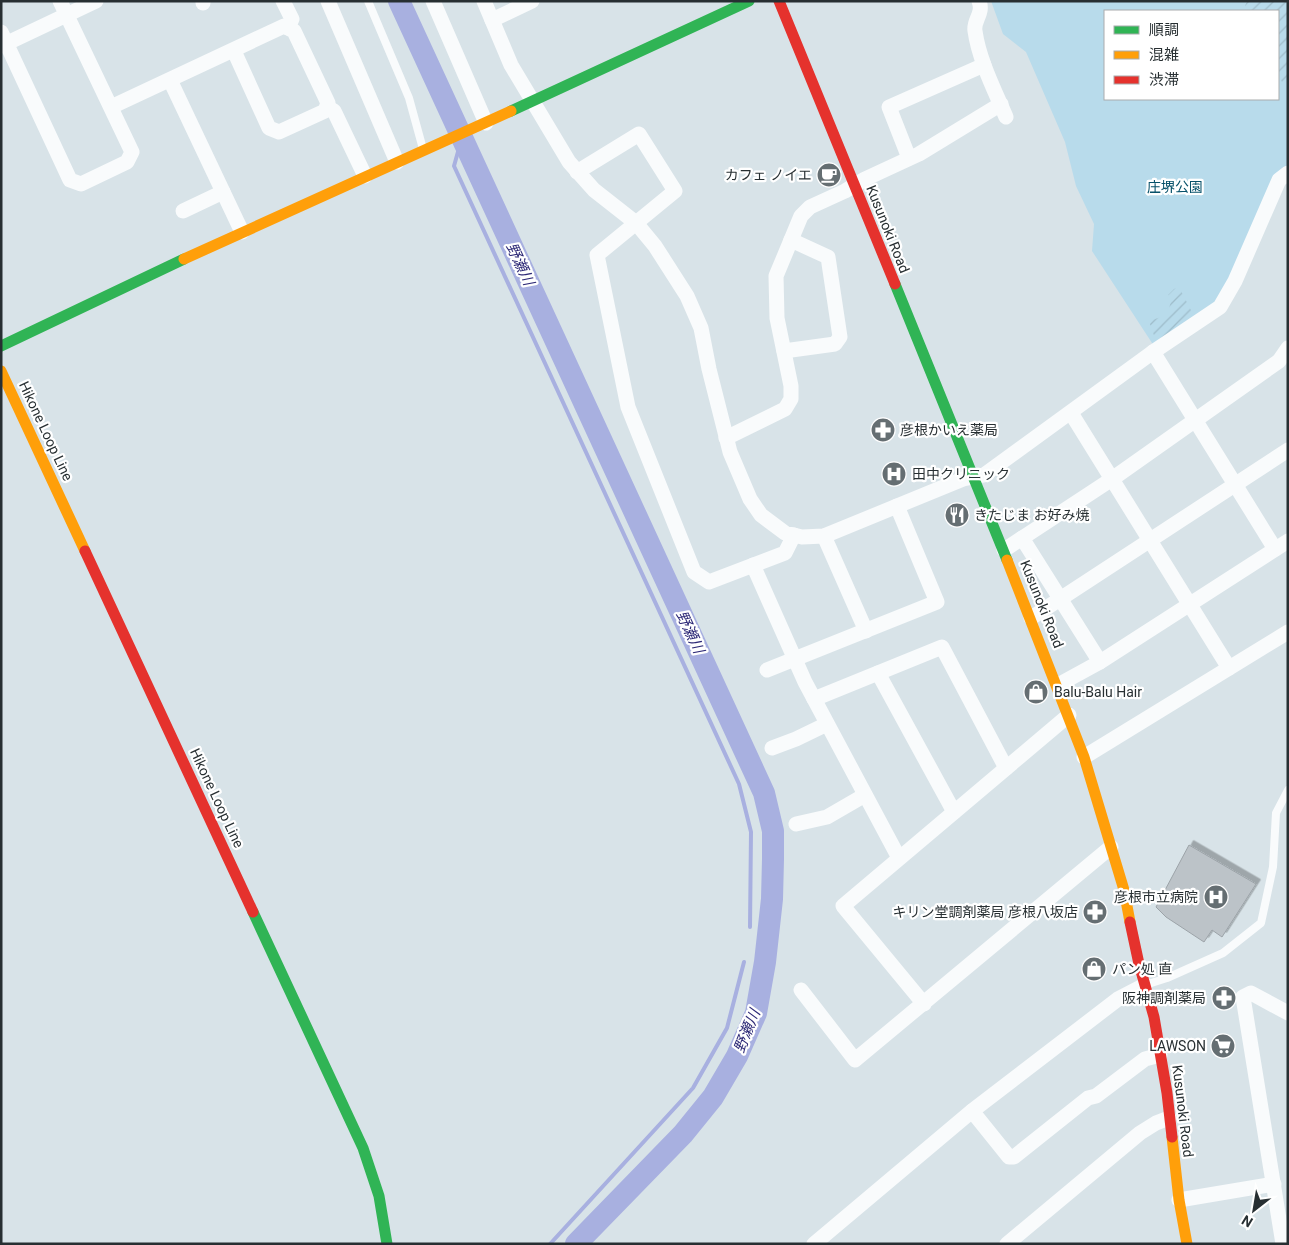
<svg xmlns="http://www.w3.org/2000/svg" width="1289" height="1245" font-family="Roboto,'Noto Sans JP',sans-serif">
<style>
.park{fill:#b8dbeb;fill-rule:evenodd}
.garden{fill:url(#garden-furrows)}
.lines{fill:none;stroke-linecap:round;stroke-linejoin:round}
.stream{stroke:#a8b0e0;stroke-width:4}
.river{stroke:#a8b0e0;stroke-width:22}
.building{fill:#bcc3c8;stroke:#9ca3a8;filter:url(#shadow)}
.lane{stroke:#f9fbfc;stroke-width:8}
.street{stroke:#f9fbfc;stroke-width:15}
.fast{stroke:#30b455;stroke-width:11}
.slow{stroke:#ff9f0a;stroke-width:11}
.jam{stroke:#e5322d;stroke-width:11}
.labels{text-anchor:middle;stroke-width:4.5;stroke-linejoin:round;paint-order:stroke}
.poi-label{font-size:14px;fill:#272f32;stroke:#fff;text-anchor:end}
.park-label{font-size:14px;fill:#07516a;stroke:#fff}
.street-label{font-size:14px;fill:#272f32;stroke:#fff}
.water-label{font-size:15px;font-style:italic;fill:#2e2a77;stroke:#fff}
</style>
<defs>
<pattern id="garden-furrows" width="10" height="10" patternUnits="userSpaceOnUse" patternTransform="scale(1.25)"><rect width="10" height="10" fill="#b8dbeb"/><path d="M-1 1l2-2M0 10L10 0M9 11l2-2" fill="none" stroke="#9ebcca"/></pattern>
<filter id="shadow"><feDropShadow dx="4.5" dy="-4.5" stdDeviation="0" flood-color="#0004"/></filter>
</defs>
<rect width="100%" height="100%" fill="#d8e3e8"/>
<path class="park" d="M991,1H1288V167L1233,274L1216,303L1154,346L1092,251L1094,224L1076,186L1065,142L1026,52L1003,34ZM1105,11H1278V99H1105Z"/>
<g class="garden">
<path d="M1247,1H1288V84L1284,86L1278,74V11H1248L1245,6Z"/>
<path d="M1179,287L1196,320L1158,347L1149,321L1167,315L1172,298L1168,295L1174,289Z"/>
</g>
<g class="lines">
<g class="stream">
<path d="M461,141L454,166L739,784L751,832L750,927"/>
<path d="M550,1244L693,1088L727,1028L744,962"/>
</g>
<path class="river" d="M399,1L764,793L773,831V859L772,899L765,962L756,1013L737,1056L713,1097L683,1134L576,1244"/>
</g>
<path class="building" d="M1189,845L1256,884L1222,937L1212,930L1204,942L1166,917L1156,907Z"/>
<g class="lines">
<g class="lane">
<path d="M368,1L409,98L423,149"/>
<path d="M1145,985L1167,978L1223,953L1261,923L1273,867L1276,813L1288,790"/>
</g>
<g class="street">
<path d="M203,1V3"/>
<path d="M283,1L292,19L288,28"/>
<path d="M328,1L397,162"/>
<path d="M433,1L486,123"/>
<path d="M484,1L511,65L569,162L594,190L636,223L655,246L687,296L701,328L709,369L730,452L750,499L761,515L785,533L802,537L824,536L963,479L984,475L1153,352L1220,307L1235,281L1279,180L1288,173"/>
<path d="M979,1C984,14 973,20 975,31C979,60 995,91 1006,117"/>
<path d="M492,20L532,1"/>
<path d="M1,32L70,180L81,184L127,162L132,152L60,1"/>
<path d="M1,46L96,1"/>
<path d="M170,80L242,232"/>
<path d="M111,107L284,26L294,31L328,103L325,111L279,132L269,128L234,51"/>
<path d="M327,107L334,111L365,176"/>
<path d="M909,158L889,107L984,65"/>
<path d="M577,172L639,134L675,191L597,255L628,407L694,572L709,582L785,553L794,535"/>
<path d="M183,211L223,192"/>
<path d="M784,351L835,344L840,337L828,257L791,240"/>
<path d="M1153,352L1275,549"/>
<path d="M1071,413L1229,668"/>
<path d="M726,438L785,409L791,399V386L777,318L776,276L801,216L810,207L845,191L865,179L919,154L1001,104"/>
<path d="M824,536L866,631"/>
<path d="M1022,538L1100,662"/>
<path d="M1004,550L1112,479L1279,361L1288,348"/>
<path d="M753,565L805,682L899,858"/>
<path d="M1031,618L1288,450"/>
<path d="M767,670L937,602L897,506"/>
<path d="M878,673L954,812"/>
<path d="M1058,685L1100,662L1288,541"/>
<path d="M814,699L942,647L1006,768"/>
<path d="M772,748L796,739L827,724"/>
<path d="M1084,757L1288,632"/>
<path d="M796,824L827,817L865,795"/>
<path d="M801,990L855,1060L1111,847"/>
<path d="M924,1004L843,906L1069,715"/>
<path d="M972,1111L1009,1157H1014L1088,1098L1096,1096L1145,1059L1160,1055"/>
<path d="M1179,1200L1274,1184"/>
<path d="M814,1244L972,1111L1118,999L1145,985"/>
<path d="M1007,1244L1140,1133L1156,1123L1169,1118"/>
<path d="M1283,1244L1243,997L1251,993L1288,1013"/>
</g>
<g class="fast">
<path d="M511,111L749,1"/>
<path d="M895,284L1007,560"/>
<path d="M1,346L184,259"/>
<path d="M253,912L363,1148L379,1196L387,1244"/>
</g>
<g class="slow">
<path d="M184,259L511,111"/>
<path d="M1,371L85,551"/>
<path d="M1007,560L1084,757L1124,890L1130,922"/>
<path d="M1172,1137L1179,1200L1187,1244"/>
</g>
<g class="jam">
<path d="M779,1L895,284"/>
<path d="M85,551L253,912"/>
<path d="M1130,922L1139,964L1154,1017L1167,1093L1172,1137"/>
</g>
</g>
<defs>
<symbol id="cafe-disc" viewBox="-11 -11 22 22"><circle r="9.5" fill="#656e72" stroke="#fff"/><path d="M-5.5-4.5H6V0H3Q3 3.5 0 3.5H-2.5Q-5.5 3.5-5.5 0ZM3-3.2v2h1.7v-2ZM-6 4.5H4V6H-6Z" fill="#fff"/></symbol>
<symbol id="pharmacy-disc" viewBox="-11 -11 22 22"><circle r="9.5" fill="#656e72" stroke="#fff"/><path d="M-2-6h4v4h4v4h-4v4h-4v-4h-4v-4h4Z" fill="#fff"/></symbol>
<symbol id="hospital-disc" viewBox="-11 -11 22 22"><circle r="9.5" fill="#656e72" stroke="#fff"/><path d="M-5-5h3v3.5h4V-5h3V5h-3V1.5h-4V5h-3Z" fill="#fff"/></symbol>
<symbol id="restaurant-disc" viewBox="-11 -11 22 22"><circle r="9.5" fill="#656e72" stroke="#fff"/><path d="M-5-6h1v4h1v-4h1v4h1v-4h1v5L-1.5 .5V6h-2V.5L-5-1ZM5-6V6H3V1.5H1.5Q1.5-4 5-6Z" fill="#fff"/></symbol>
<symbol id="shop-disc" viewBox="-11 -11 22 22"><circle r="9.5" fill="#656e72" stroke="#fff"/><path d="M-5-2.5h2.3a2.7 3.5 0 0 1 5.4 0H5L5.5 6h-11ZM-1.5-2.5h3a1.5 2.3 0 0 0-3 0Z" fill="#fff"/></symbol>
<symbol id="supermarket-disc" viewBox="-11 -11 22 22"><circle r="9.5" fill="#656e72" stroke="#fff"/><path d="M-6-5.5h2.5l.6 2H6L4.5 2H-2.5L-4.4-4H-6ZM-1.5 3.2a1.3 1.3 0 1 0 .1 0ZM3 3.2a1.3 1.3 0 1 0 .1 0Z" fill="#fff"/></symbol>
</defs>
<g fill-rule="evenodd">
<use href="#cafe-disc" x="815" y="161" width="28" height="28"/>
<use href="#pharmacy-disc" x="869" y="416" width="28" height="28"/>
<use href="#hospital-disc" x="880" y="460" width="28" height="28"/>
<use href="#restaurant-disc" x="943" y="501" width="28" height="28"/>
<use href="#shop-disc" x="1022" y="678" width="28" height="28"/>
<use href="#hospital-disc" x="1202" y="883" width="28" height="28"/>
<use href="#pharmacy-disc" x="1081" y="898" width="28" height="28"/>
<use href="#shop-disc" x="1080" y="955" width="28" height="28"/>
<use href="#pharmacy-disc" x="1210" y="984" width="28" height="28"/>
<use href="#supermarket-disc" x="1209" y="1032" width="28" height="28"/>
</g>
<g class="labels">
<g class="poi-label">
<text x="812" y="180">カフェ ノイエ</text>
<text x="900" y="435" text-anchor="start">彦根かいえ薬局</text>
<text x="912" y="479" text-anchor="start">田中クリニック</text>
<text x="974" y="520" text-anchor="start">きたじま お好み焼</text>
<text x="1054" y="697" text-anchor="start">Balu-Balu Hair</text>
<text x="1198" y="902">彦根市立病院</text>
<text x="1078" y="917">キリン堂調剤薬局 彦根八坂店</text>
<text x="1112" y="974" text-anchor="start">パン処 直</text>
<text x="1206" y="1003">阪神調剤薬局</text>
<text x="1206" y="1051">LAWSON</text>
</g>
<g class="park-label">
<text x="1175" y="192">庄堺公園</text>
</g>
<g class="street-label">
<text transform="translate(888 229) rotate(68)" y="5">Kusunoki Road</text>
<text transform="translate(46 431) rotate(65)" y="5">Hikone Loop Line</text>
<text transform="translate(1042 604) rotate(68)" y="5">Kusunoki Road</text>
<text transform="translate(217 798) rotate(65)" y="5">Hikone Loop Line</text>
<text transform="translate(1183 1111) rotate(83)" y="5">Kusunoki Road</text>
</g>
<g class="water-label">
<text transform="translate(520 264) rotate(65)" y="5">野瀬川</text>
<text transform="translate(690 632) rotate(65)" y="5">野瀬川</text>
<text transform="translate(747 1031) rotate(-68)" y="5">野瀬川</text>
</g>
</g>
<rect width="1289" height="1245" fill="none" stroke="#272f32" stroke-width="5"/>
<rect x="1104" y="10" width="175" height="90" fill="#ffffff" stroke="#a9acad"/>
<rect x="1114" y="26" width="25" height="8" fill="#30b455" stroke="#a9acad"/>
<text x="1149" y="35" font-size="15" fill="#272f32">順調</text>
<rect x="1114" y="51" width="25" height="8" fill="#ff9f0a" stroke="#a9acad"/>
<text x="1149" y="60" font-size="15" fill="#272f32">混雑</text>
<rect x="1114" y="76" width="25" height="8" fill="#e5322d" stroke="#a9acad"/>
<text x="1149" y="85" font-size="15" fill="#272f32">渋滞</text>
<g transform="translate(1254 1210) rotate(211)" stroke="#ffffff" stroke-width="4" paint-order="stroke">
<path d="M0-4L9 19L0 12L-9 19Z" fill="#272f32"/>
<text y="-8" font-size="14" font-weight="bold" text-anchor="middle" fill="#272f32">N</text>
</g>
</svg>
